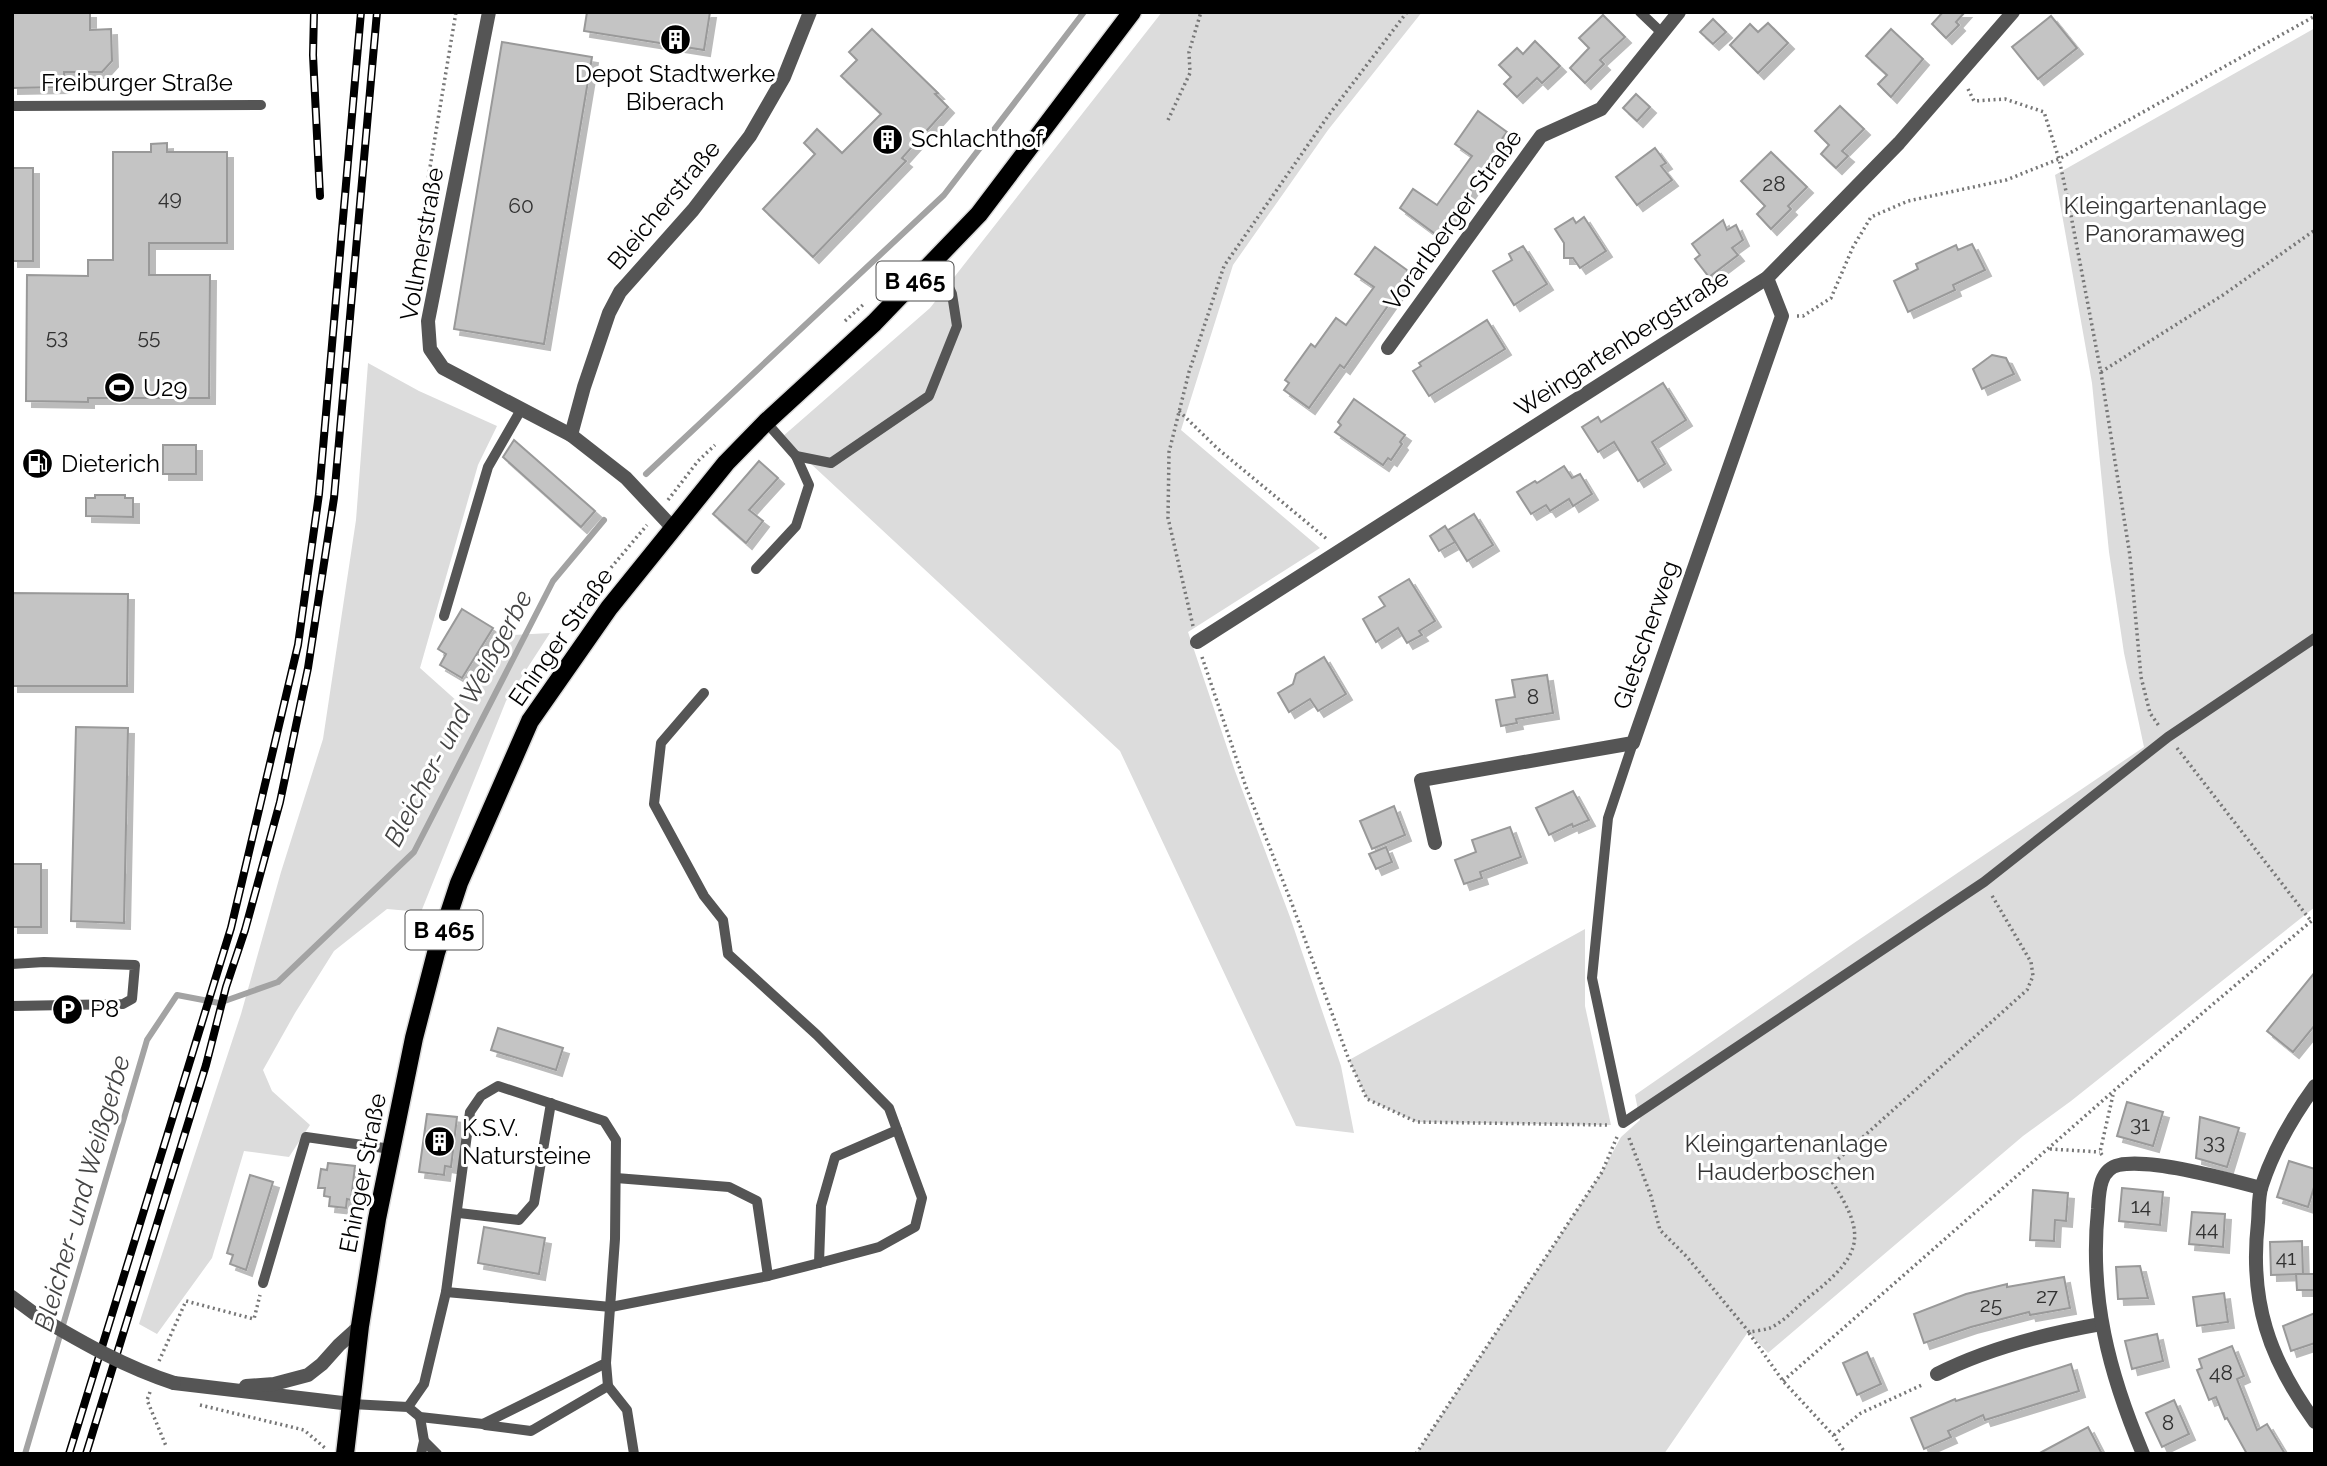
<svg xmlns="http://www.w3.org/2000/svg" width="2327" height="1466" font-family="Raleway,sans-serif">
<style>
.green{fill:#dcdcdc}
.lines{fill:none;stroke-linecap:round;stroke-linejoin:round}
.stream{stroke:#a3a3a3;stroke-width:6}
.building{fill:#c4c4c4;stroke:#999;stroke-width:2;filter:url(#shadow)}
.primary-casing{stroke:#dbdbdb;stroke-width:21}
.path{stroke:#777;stroke-width:3.5;stroke-dasharray:2 3.5;stroke-linecap:butt}
.lane{stroke:#555;stroke-width:10}
.street{stroke:#555;stroke-width:14}
.primary{stroke:#000;stroke-width:18}
.rail-casing{stroke:#000;stroke-width:8}
.rail{stroke:#fff;stroke-width:5;stroke-dasharray:16;stroke-linecap:butt}
.street-bridge{stroke:#555;stroke-width:14}
.labels{text-anchor:middle;stroke-width:6;stroke-linejoin:round;paint-order:stroke}
.number-label{font-size:21px;fill:#313131}
.shield{fill:#fff;stroke:#4c4c4c;stroke-width:2}
.shield-label{font-size:23px;font-weight:bold;fill:#000}
.poi-label{font-size:24px;fill:#000;stroke:#fff;text-anchor:start}
.street-label{font-size:24px;fill:#000;stroke:#fff}
.park-label{font-size:24px;fill:#333;stroke:#fff}
.water-label{font-size:26px;font-style:italic;fill:#444;stroke:#fff}
</style>
<defs>
<filter id="shadow"><feDropShadow dx="6" dy="6" stdDeviation="0" flood-color="#0004"/></filter>
</defs>
<rect width="100%" height="100%" fill="#fff"/>
<g class="green">
<path d="M1162,12H1422L1328,130L1233,265L1181,430L1320,548L1188,632L1235,771L1290,917L1341,1066L1354,1133L1296,1126L1120,751L782,437L930,308Z"/>
<path d="M2315,28V907L2071,1101L2023,1136L1768,1353L1748,1332L1664,1454H1416L1602,1172L1621,1137L1640,1120L1635,1095L1854,943L2144,747L2124,653L2109,552L2092,383L2055,175Z"/>
<path d="M368,363L419,391L497,426L478,465L420,668L458,702L513,635L550,633L506,701L421,912L387,909L334,951L295,1013L263,1070L272,1091L310,1125L289,1157L244,1151L212,1258L157,1334L139,1324L241,1014L281,872L323,739L356,520Z"/>
<path d="M1585,929V1006L1611,1125L1417,1122L1367,1099L1349,1060Z"/>
</g>
<g class="lines">
<g class="stream">
<path d="M646,474L944,195L1084,12"/>
<path d="M25,1454L147,1040L177,995L219,1003L278,982L414,852L553,581L604,520"/>
</g>
</g>
<g class="building">
<path d="M12,12H90V30L111,29L112,61L102,72H64V87L12,88Z"/>
<path d="M587,12H710L704,50L584,31Z"/>
<path d="M1943,12H1965L1956,22L1959,25L1946,38L1932,24Z"/>
<path d="M1603,15L1625,37L1600,60L1604,64L1585,83L1570,68L1589,48L1579,38Z"/>
<path d="M2051,16L2077,48L2038,79L2012,47Z"/>
<path d="M1713,19L1726,32L1713,44L1700,32Z"/>
<path d="M1768,23L1788,43L1758,73L1730,45L1750,24L1758,32Z"/>
<path d="M872,29L938,93L935,94L948,107L902,158L906,161L813,257L763,209L815,154L804,143L817,129L842,153L881,114L841,76L857,60L849,52Z"/>
<path d="M1891,29L1923,59L1891,97L1878,84L1887,75L1866,56Z"/>
<path d="M1535,41L1560,66L1542,83L1537,78L1517,97L1504,84L1511,77L1499,65L1517,48L1523,54Z"/>
<path d="M502,42L592,57L544,344L454,329Z"/>
<path d="M1636,94L1650,107L1637,121L1623,108Z"/>
<path d="M1840,106L1864,129L1842,151L1848,156L1836,168L1821,154L1829,145L1815,131Z"/>
<path d="M1478,111L1507,132L1499,143L1503,145L1438,236L1400,208L1413,189L1437,205L1472,156L1455,144Z"/>
<path d="M167,143V152H227V243H149V275H210L209,398H88V402L26,401L27,275L88,276V260H113V152H151V144Z"/>
<path d="M1655,148L1666,163L1661,166L1672,180L1637,205L1616,177Z"/>
<path d="M1771,152L1807,187L1788,206L1791,209L1771,229L1757,214L1765,206L1741,181Z"/>
<rect x="12" y="168" width="21" height="93"/>
<path d="M1584,217L1606,251L1580,268L1573,258H1564V243L1555,229L1573,218L1576,223Z"/>
<path d="M1723,220L1727,230L1736,225L1743,240L1732,248L1738,255L1709,277L1695,259L1700,255L1692,244Z"/>
<path d="M1972,244L1985,270L1953,285L1955,290L1908,312L1894,281L1918,269L1916,264L1956,245L1958,250Z"/>
<path d="M1523,246L1547,284L1514,305L1493,271L1512,260L1509,254Z"/>
<path d="M1375,247L1411,273L1344,368L1340,365L1309,408L1284,390L1289,383L1285,380L1311,344L1315,347L1336,318L1346,325L1374,287L1355,274Z"/>
<path d="M1487,320L1505,349L1429,396L1413,371L1421,366L1419,363Z"/>
<path d="M1992,355L2006,358L2014,374L1982,389L1973,369Z"/>
<path d="M1663,383L1686,420L1652,442L1665,464L1638,481L1614,442L1598,452L1582,427L1598,417L1601,422Z"/>
<path d="M1354,399L1405,435L1400,442L1402,444L1391,460L1388,458L1383,465L1335,432L1341,425L1338,422Z"/>
<path d="M514,440L595,511L581,527L503,457Z"/>
<rect x="163" y="445" width="33" height="29"/>
<path d="M759,461L778,478L749,510L763,521L746,543L713,514Z"/>
<path d="M1564,466L1572,478L1580,474L1592,494L1573,506L1569,499L1550,511L1546,505L1531,514L1517,492L1535,481L1537,483Z"/>
<path d="M95,495H125V498H133V517L86,516V498H95Z"/>
<path d="M1474,514L1493,545L1467,561L1448,530Z"/>
<path d="M1445,526L1455,542L1439,551L1430,536Z"/>
<path d="M1409,579L1435,621L1419,631L1422,635L1407,643L1398,628L1376,642L1363,619L1385,606L1379,597Z"/>
<path d="M12,593L128,594L127,686H12Z"/>
<path d="M462,609L493,628L462,678L440,665L446,654L438,649Z"/>
<path d="M1324,657L1346,694L1318,711L1310,699L1289,712L1278,693L1293,684L1296,674Z"/>
<path d="M1547,675L1553,713L1516,719L1517,723L1501,726L1496,700L1515,697L1512,680Z"/>
<path d="M76,727L128,728L124,923L71,921Z"/>
<path d="M1573,791L1589,820L1573,827L1572,824L1549,835L1536,808Z"/>
<path d="M1394,806L1405,835L1372,849L1360,821Z"/>
<path d="M1510,827L1521,857L1480,872L1482,878L1464,884L1455,860L1476,852L1472,840Z"/>
<path d="M1386,847L1392,862L1376,869L1369,854Z"/>
<rect x="12" y="864" width="29" height="63"/>
<path d="M2315,972V1025L2293,1052L2267,1031Z"/>
<path d="M498,1028L563,1048L556,1070L491,1050Z"/>
<path d="M2127,1102L2163,1112L2153,1146L2117,1136Z"/>
<path d="M427,1114L457,1117L451,1167L445,1166L444,1175L419,1172Z"/>
<path d="M2200,1117L2239,1128L2227,1167L2196,1158Z"/>
<path d="M2289,1161L2315,1169V1184L2308,1207L2277,1197Z"/>
<path d="M328,1163L355,1166L351,1200L347,1199L346,1208L329,1206L330,1197L324,1196L325,1188H318L321,1169L327,1170Z"/>
<path d="M250,1175L273,1182L246,1270L230,1264L233,1255L227,1253Z"/>
<path d="M2122,1188L2163,1192L2160,1225L2119,1221Z"/>
<path d="M2033,1190L2068,1193L2066,1221L2055,1220L2054,1241L2030,1240Z"/>
<path d="M2192,1212L2225,1214L2223,1247L2189,1244Z"/>
<path d="M484,1227L545,1238L539,1274L478,1263Z"/>
<path d="M2302,1241L2303,1274L2271,1275L2270,1242Z"/>
<path d="M2140,1266L2148,1298L2118,1299L2116,1267Z"/>
<path d="M2296,1274H2315V1290H2297Z"/>
<path d="M2064,1277L2070,1308L2030,1315L2029,1312L1971,1327L1924,1343L1914,1314L1966,1294L2007,1284V1287Z"/>
<path d="M2224,1293L2228,1322L2197,1326L2193,1297Z"/>
<path d="M2315,1313V1343L2291,1351L2283,1326Z"/>
<path d="M2157,1334L2163,1361L2132,1369L2125,1341Z"/>
<path d="M2232,1346L2244,1376L2237,1379L2257,1430L2267,1424L2285,1454H2247L2227,1418L2225,1419L2216,1397L2209,1400L2197,1370L2202,1368L2199,1359Z"/>
<path d="M1867,1352L1881,1384L1857,1395L1843,1363Z"/>
<path d="M2071,1364L2079,1391L1985,1420L1983,1415L1948,1431L1951,1437L1924,1449L1911,1418L1955,1399L1956,1401Z"/>
<path d="M2174,1400L2189,1434L2162,1447L2146,1413Z"/>
<path d="M2088,1427L2102,1454H2038Z"/>
</g>
<g class="lines">
<defs>
<path id="primary" d="M345,1454L360,1326L377,1219L414,1038L436,953L459,883L530,721L609,608L726,463L766,422L874,323L979,214L1132,12"/>
</defs>
<use href="#primary" class="primary-casing"/>
<g class="path">
<path d="M1968,89L1974,101L2005,99L2044,112L2059,159L2069,205L2101,373L2130,556L2141,677L2150,713L2159,726"/>
<path d="M1168,120L1190,73L1189,52L1201,12"/>
<path d="M422,259L419,233L456,12"/>
<path d="M1797,316H1803L1831,298L1853,247L1871,217L1908,201L2006,180L2059,159L2315,16"/>
<path d="M845,321L865,303"/>
<path d="M2101,372L2223,295L2315,230"/>
<path d="M1179,411L1218,449L1328,540"/>
<path d="M668,500L698,461L715,445"/>
<path d="M580,613L604,576L647,525"/>
<path d="M1193,626L1168,518L1169,452L1189,372L1224,266L1328,116L1407,12"/>
<path d="M1202,657L1246,787L1292,904L1349,1060L1367,1099L1417,1122L1607,1125"/>
<path d="M2177,748L2311,921"/>
<path d="M1629,1138L1651,1196L1660,1230L1687,1257L1749,1332C1755,1331 1764,1330 1770,1328C1784,1322 1797,1306 1809,1297C1868,1251 1866,1232 1825,1171L2027,990L2033,976L2031,962L1991,894"/>
<path d="M2050,1149L2100,1152"/>
<path d="M2102,1155L2100,1152L2113,1095"/>
<path d="M1749,1333L1783,1381L1833,1435L1846,1454"/>
<path d="M159,1361L186,1301L254,1319L260,1295"/>
<path d="M1783,1381L2206,1010L2315,918"/>
<path d="M150,1392L147,1400L166,1446"/>
<path d="M200,1405L304,1430L325,1448"/>
<path d="M1834,1435L1861,1413L1924,1384"/>
<path d="M1416,1454L1602,1172L1617,1137"/>
</g>
<g class="lane">
<path d="M1640,12L1662,33"/>
<path d="M12,106L261,105"/>
<path d="M796,456L831,463L929,396L957,326L952,294L936,260"/>
<path d="M756,569L796,526L809,485L796,456L766,422"/>
<path d="M444,616L488,467L522,408"/>
<path d="M1633,743L1608,818L1592,978L1623,1123L1984,882L2168,737L2315,638"/>
<path d="M12,964L44,962L135,965L132,999L123,1004L12,1006"/>
<path d="M616,1178L729,1187L757,1201L768,1276"/>
<path d="M459,1213L519,1220L534,1203L551,1103"/>
<path d="M819,1263L821,1206L835,1157L897,1130"/>
<path d="M263,1283L306,1137L391,1149"/>
<path d="M446,1292L611,1307L768,1276L819,1263L879,1247L915,1227L922,1198L889,1108L817,1035L728,954L723,920L704,896L654,804L661,743L704,693"/>
<path d="M608,1386L627,1410L634,1454"/>
<path d="M351,1404L408,1407L420,1417L483,1424L606,1363L615,1239L616,1140L604,1121L498,1086L481,1096L470,1112L446,1292L424,1384L408,1407"/>
<path d="M420,1417L424,1441L421,1454"/>
<path d="M485,1425L531,1431L608,1386L606,1363"/>
<path d="M424,1441L437,1454"/>
</g>
<g class="street">
<path d="M489,12L428,321L430,349L443,368L571,435L626,478L672,527"/>
<path d="M1388,348L1541,136L1601,109L1679,12"/>
<path d="M571,435L584,387L609,313L620,292L693,210L750,136L784,77L810,12"/>
<path d="M1197,642L1767,278L1899,143L2013,12"/>
<path d="M1435,843L1421,780L1633,743L1782,316L1767,278"/>
<path d="M2315,1086C2293,1116 2274,1149 2262,1185C2258,1196 2259,1210 2258,1222C2249,1301 2269,1359 2315,1422"/>
<path d="M12,1297L39,1317"/>
<path d="M1937,1374C1988,1348 2044,1334 2101,1324"/>
<path d="M174,1383L351,1404"/>
<path d="M246,1386L274,1384L308,1375L322,1364L339,1345L360,1326"/>
<path d="M2143,1454C2109,1373 2089,1298 2098,1209C2099,1193 2099,1169 2119,1165C2151,1158 2228,1179 2261,1188"/>
</g>
<use href="#primary" class="primary"/>
<defs>
<g id="rail">
<path d="M314,12L313,55L320,196"/>
<path d="M69,1454L231,928L298,645L319,494L361,12"/>
<path d="M86,1454L206,1065L226,987L245,930L280,802L308,668L334,498L377,12"/>
</g>
</defs>
<use href="#rail" class="rail-casing"/>
<use href="#rail" class="rail"/>
<path class="street-bridge" d="M39,1317C83,1343 125,1367 174,1383"/>
</g>
<defs>
<symbol id="building-disc" viewBox="-11 -11 22 22"><circle r="9.5" fill="#000" stroke="#fff"/><path d="M-4-6H4V6H1V3H-1V6H-4ZM-2.5-4.3h1.7v1.8h-1.7ZM.8-4.3h1.7v1.8H.8ZM-2.5-1h1.7V.8h-1.7ZM.8-1h1.7V.8H.8Z" fill="#fff"/></symbol>
<symbol id="stadium-disc" viewBox="-11 -11 22 22"><circle r="9.5" fill="#000" stroke="#fff"/><path d="M0-5a6.5 5 0 1 0 0 10a6.5 5 0 1 0 0-10ZM-3.5-1.8h7v3.6h-7Z" fill="#fff"/></symbol>
<symbol id="fuel-disc" viewBox="-11 -11 22 22"><circle r="9.5" fill="#000" stroke="#fff"/><path d="M-5.5-6h7V0h2V4h1.3V-2.5L3-4.5l.8-.8L6-3V5H2.5V1h-1V6h-7ZM-4.2-4.7v3.2H.2V-4.7Z" fill="#fff"/></symbol>
<symbol id="parking-disc" viewBox="-11 -11 22 22"><circle r="9.5" fill="#000" stroke="#fff"/><path d="M-3.5-5.5H1a3.5 3.5 0 0 1 0 7H-1V5.5H-3.5ZM-1-3.4V-.6H.8a1.4 1.4 0 0 0 0-2.8Z" fill="#fff"/></symbol>
</defs>
<g fill-rule="evenodd">
<use href="#building-disc" x="658" y="22" width="35" height="35"/>
<use href="#building-disc" x="870" y="122" width="35" height="35"/>
<use href="#stadium-disc" x="102" y="370" width="35" height="35"/>
<use href="#fuel-disc" x="20" y="446" width="35" height="35"/>
<use href="#parking-disc" x="50" y="992" width="35" height="35"/>
<use href="#building-disc" x="422" y="1124" width="35" height="35"/>
</g>
<g class="labels">
<g class="number-label">
<text x="1774" y="191">28</text>
<text x="170" y="205">49</text>
<text x="521" y="213">60</text>
<text x="57" y="344">53</text>
<text x="149" y="344">55</text>
<text x="1533" y="704">8</text>
<text x="2140" y="1131">31</text>
<text x="2214" y="1149">33</text>
<text x="2141" y="1213">14</text>
<text x="2207" y="1236">44</text>
<text x="2286" y="1265">41</text>
<text x="2047" y="1303">27</text>
<text x="1991" y="1312">25</text>
<text x="2221" y="1380">48</text>
<text x="2168" y="1430">8</text>
</g>
<g class="shield">
<rect x="876.5" y="261.5" width="77" height="39" rx="5"/>
<rect x="405.5" y="910.5" width="77" height="39" rx="5"/>
</g>
<g class="shield-label">
<text x="915" y="289">B 465</text>
<text x="444" y="938">B 465</text>
</g>
<g class="poi-label">
<text x="675" y="82" text-anchor="middle">Depot Stadtwerke<tspan x="675" dy="28">Biberach</tspan></text>
<text x="911" y="147">Schlachthof</text>
<text x="143" y="396">U29</text>
<text x="61" y="472">Dieterich</text>
<text x="90" y="1017">P8</text>
<text x="462" y="1136">K.S.V.<tspan x="462" dy="28">Natursteine</tspan></text>
</g>
<g class="street-label">
<text x="137" y="91">Freiburger Straße</text>
<text transform="translate(664 205) rotate(-50)" y="8">Bleicherstraße</text>
<text transform="translate(1453 220) rotate(-54)" y="8">Vorarlberger Straße</text>
<text transform="translate(422 244) rotate(-80)" y="8">Vollmerstraße</text>
<text transform="translate(1622 343) rotate(-33)" y="8">Weingartenbergstraße</text>
<text transform="translate(1646 635) rotate(-71)" y="8">Gletscherweg</text>
<text transform="translate(561 637) rotate(-55)" y="8">Ehinger Straße</text>
<text transform="translate(363 1173) rotate(-79)" y="8">Ehinger Straße</text>
</g>
<g class="park-label">
<text x="2165" y="214">Kleingartenanlage<tspan x="2165" dy="28">Panoramaweg</tspan></text>
<text x="1786" y="1152">Kleingartenanlage<tspan x="1786" dy="28">Hauderboschen</tspan></text>
</g>
<g class="water-label">
<text transform="translate(458 718) rotate(-62)" y="9">Bleicher- und Weißgerbe</text>
<text transform="translate(82 1193) rotate(-74)" y="9">Bleicher- und Weißgerbe</text>
</g>
</g>
<rect width="2327" height="1466" fill="none" stroke="#000000" stroke-width="28"/>
</svg>
